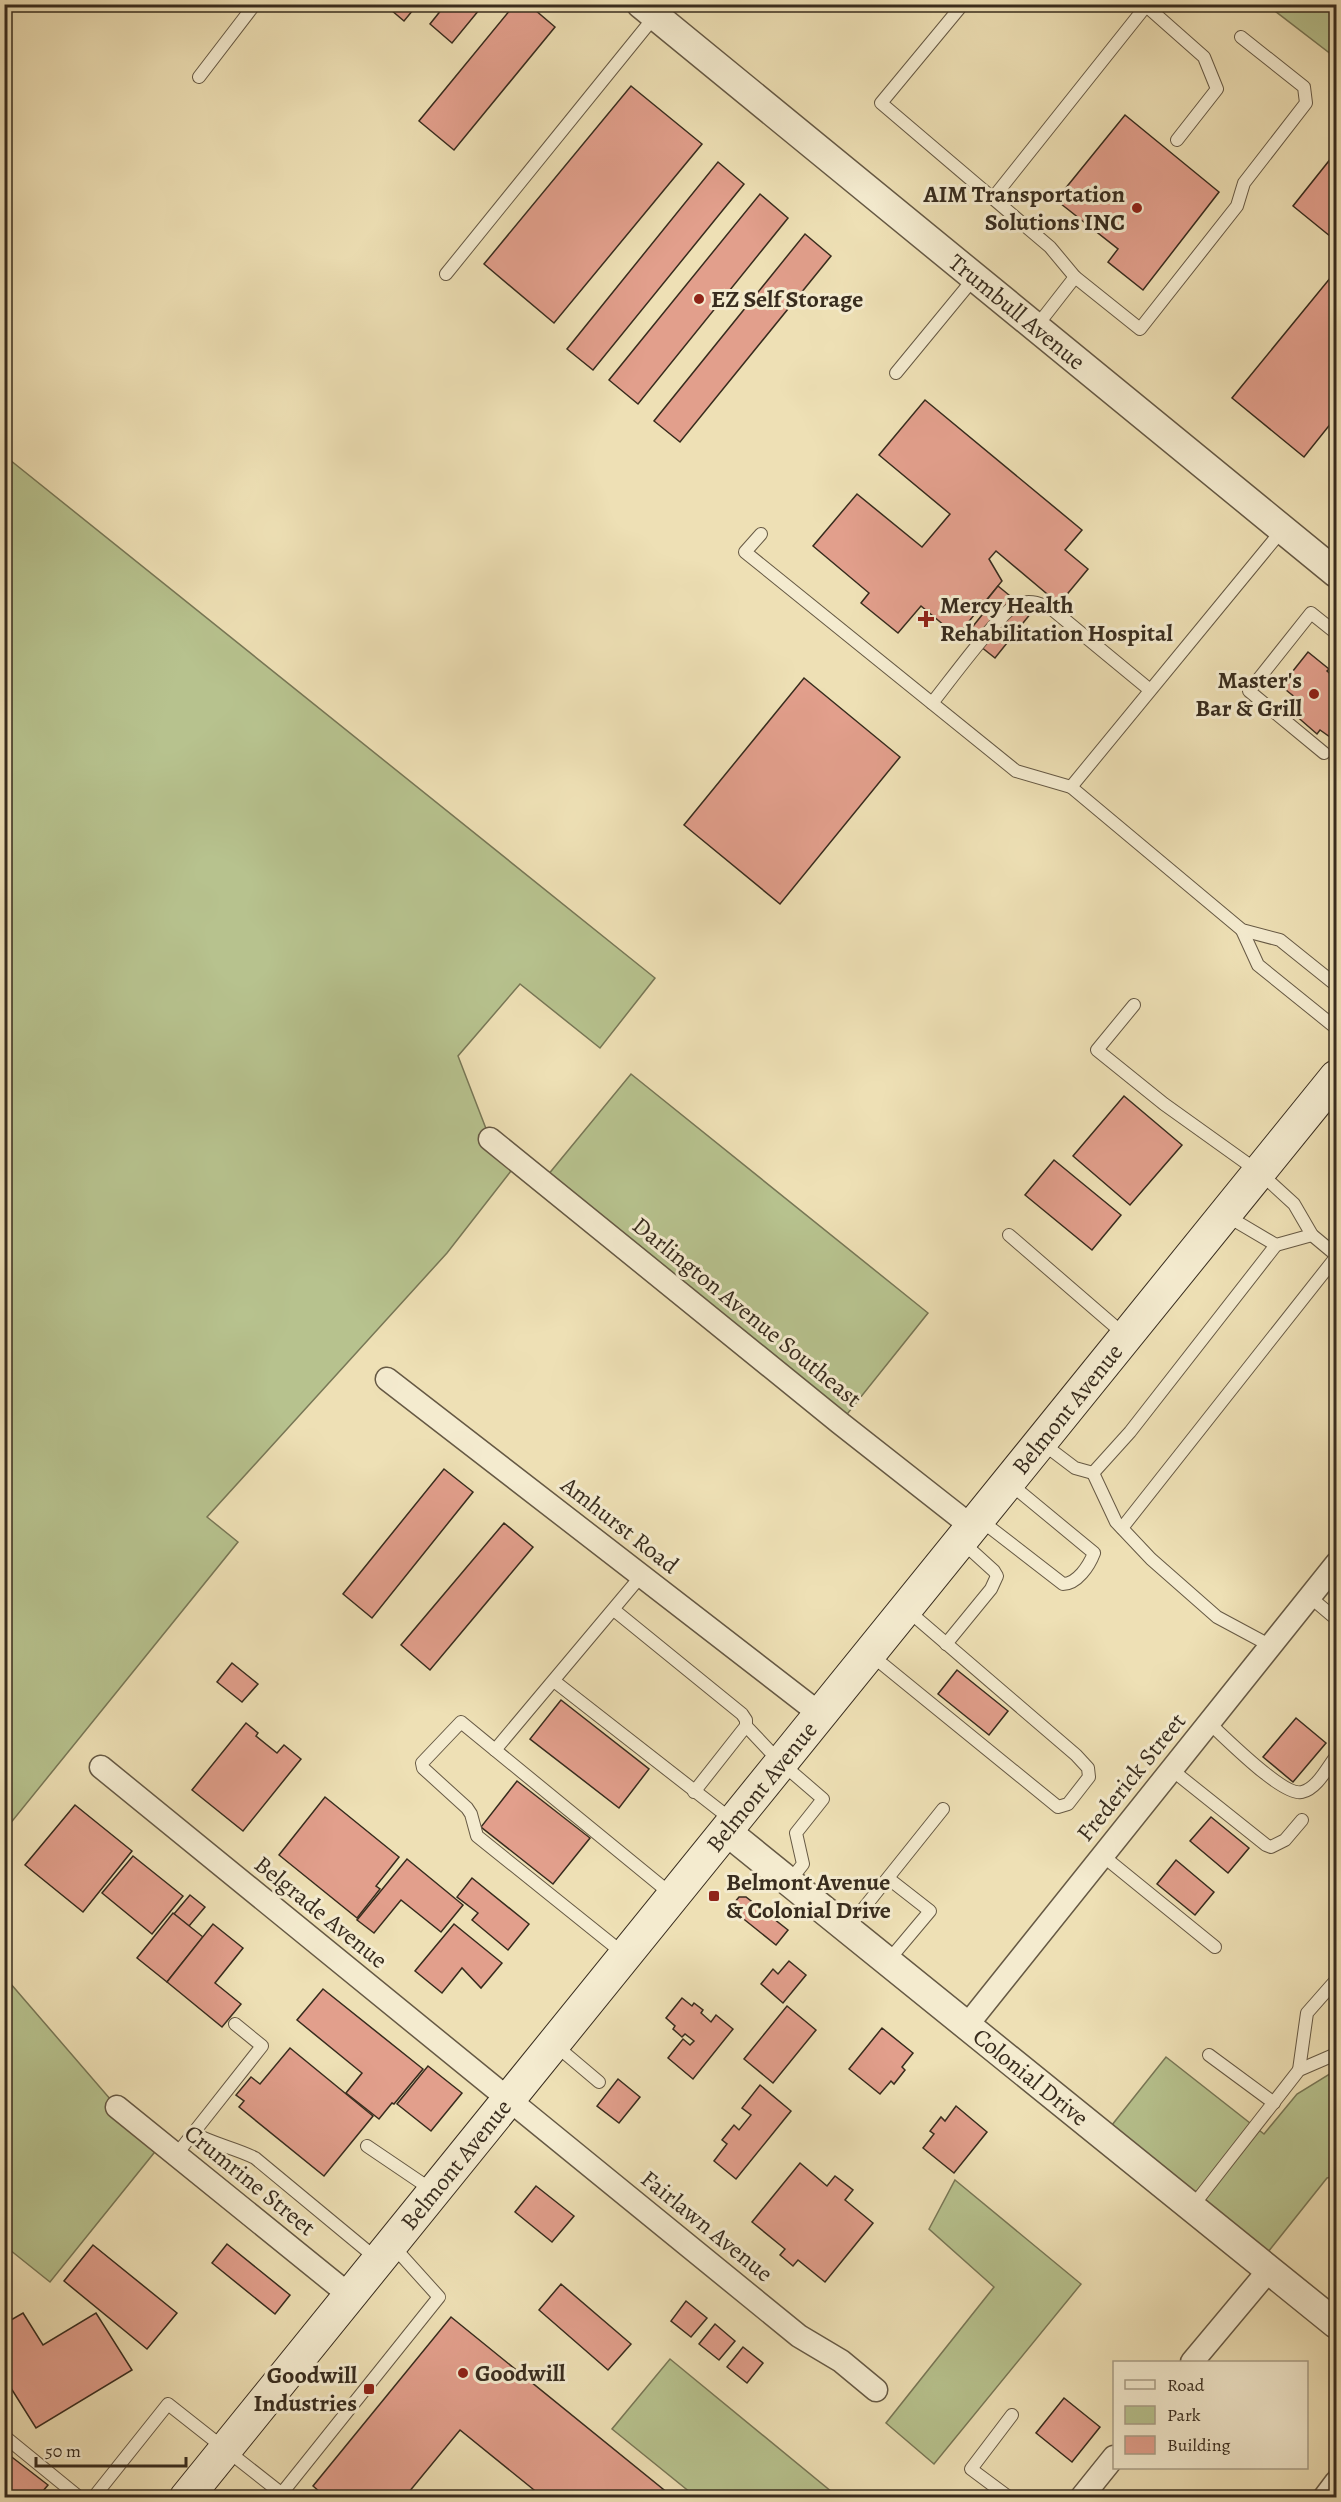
<svg xmlns="http://www.w3.org/2000/svg" width="1341" height="2502" font-family="Alegreya,serif">
<style>
.green{fill:#b7c28e;stroke:#787756;stroke-width:1.5}
.building{fill:#e29f8c;stroke:#382c1e;stroke-width:1.5}
.lines{fill:none;stroke-linecap:round;stroke-linejoin:round}
.service-casing{stroke:#665944;stroke-width:14}
.minor-casing{stroke:#665944;stroke-width:25}
.tertiary-casing{stroke:#665944;stroke-width:31}
.secondary-casing{stroke:#382c1e;stroke-width:35}
.service{stroke:#f4ebcf;stroke-width:12}
.minor{stroke:#f4ebcf;stroke-width:22}
.tertiary{stroke:#f4ebcf;stroke-width:28}
.secondary{stroke:#f4ebcf;stroke-width:33}
.poi-dot{fill:#8f2418;stroke:#f4ebcf;stroke-width:2}
.labels{text-anchor:middle;stroke-width:6;stroke-linejoin:round;paint-order:stroke}
.poi-label{font-size:24px;font-weight:bold;fill:#382c1e;stroke:#f4ebcf;text-anchor:start}
.street-label{font-size:24px;fill:#382c1e;stroke:#f4ebcf}
</style>
<rect width="100%" height="100%" fill="#eee0b5"/>
<filter id="stains"><feTurbulence type="fractalNoise" baseFrequency=".00333" numOctaves="4"/><feColorMatrix values="0 0 0 0 .2 0 0 0 0 .09 0 0 0 0 .02 0 0 0 .5 -.17"/></filter>
<radialGradient id="worn" r=".72"><stop offset=".6" stop-color="#630" stop-opacity="0"/><stop offset="1" stop-color="#630" stop-opacity=".3"/></radialGradient>
<g class="green">
<path d="M1267,5H1336V58Z"/>
<path d="M5,456L655,978L600,1048L520,984L458,1056L490,1139L518,1162L447,1253L207,1517L238,1542L5,1830Z"/>
<path d="M631,1074L928,1313L840,1423L543,1181Z"/>
<path d="M4,1976L117,2107L162,2143L50,2282L5,2246Z"/>
<path d="M1166,2057L1264,2134L1297,2094L1336,2070V2176L1327,2178L1260,2262L1104,2135Z"/>
<path d="M955,2180L1081,2284L934,2464L886,2423L994,2287L929,2229Z"/>
<path d="M670,2359L838,2497H696L612,2429Z"/>
</g>
<g class="building">
<path d="M384,4H418L404,21Z"/>
<path d="M446,4H484L452,43L430,24Z"/>
<path d="M515,4H528L555,27L454,150L419,121Z"/>
<path d="M631,86L702,144L554,323L484,264Z"/>
<path d="M1125,115L1219,192L1143,290L1108,262L1118,249L1056,200Z"/>
<path d="M1336,152V241L1293,206Z"/>
<path d="M718,162L744,184L593,370L567,349Z"/>
<path d="M760,194L788,218L638,404L609,380Z"/>
<path d="M805,234L831,256L680,442L654,421Z"/>
<path d="M1331,277L1336,281V417L1304,457L1232,398Z"/>
<path d="M925,400L1082,530L1065,550L1088,569L1059,604L996,551L989,559L1002,581L957,636L921,606L898,633L861,603L869,593L813,546L857,494L922,547L950,514L879,455Z"/>
<path d="M998,586L1031,613L995,658L966,635L990,605L986,601Z"/>
<path d="M1308,652L1329,669L1327,671L1336,679V729L1330,737L1320,730L1317,734L1294,714L1302,703L1281,686Z"/>
<path d="M804,678L900,757L780,904L684,825Z"/>
<path d="M1124,1096L1182,1145L1130,1205L1073,1156Z"/>
<path d="M1054,1160L1121,1215L1092,1250L1025,1195Z"/>
<path d="M444,1469L473,1492L372,1618L343,1594Z"/>
<path d="M504,1523L533,1547L430,1670L401,1645Z"/>
<path d="M232,1663L258,1684L242,1702L217,1682Z"/>
<path d="M957,1670L1008,1711L989,1735L938,1694Z"/>
<path d="M561,1700L649,1769L619,1808L530,1739Z"/>
<path d="M1296,1718L1326,1743L1293,1782L1263,1757Z"/>
<path d="M246,1723L258,1733L256,1736L277,1753L284,1745L301,1759L243,1831L192,1790Z"/>
<path d="M517,1781L590,1838L553,1884L481,1827Z"/>
<path d="M325,1797L399,1857L376,1886L380,1889L357,1918L279,1855Z"/>
<path d="M75,1805L132,1851L83,1912L25,1865Z"/>
<path d="M1211,1817L1249,1848L1228,1873L1190,1841Z"/>
<path d="M133,1856L183,1896L152,1934L102,1893Z"/>
<path d="M407,1859L463,1905L441,1932L401,1900L374,1933L357,1920Z"/>
<path d="M1176,1860L1214,1892L1195,1915L1157,1884Z"/>
<path d="M472,1878L529,1924L508,1950L472,1920L478,1913L457,1897Z"/>
<path d="M190,1895L205,1907L189,1926L174,1914Z"/>
<path d="M739,1897H746L788,1930L776,1945L730,1908Z"/>
<path d="M173,1913L203,1937L167,1982L137,1958Z"/>
<path d="M213,1924L243,1948L215,1983L241,2004L222,2027L167,1982Z"/>
<path d="M454,1924L502,1963L481,1988L462,1968L442,1993L415,1971Z"/>
<path d="M789,1961L806,1975L783,2003L761,1984L773,1969L778,1974Z"/>
<path d="M323,1989L423,2069L394,2104L392,2103L379,2119L346,2093L362,2073L297,2020Z"/>
<path d="M682,1998L692,2006L694,2003L703,2010L701,2013L711,2022L716,2015L733,2029L693,2079L668,2058L683,2039L690,2045L694,2041L685,2034L682,2037L673,2029L675,2026L666,2018Z"/>
<path d="M787,2006L816,2030L773,2083L744,2059Z"/>
<path d="M882,2028L913,2053L902,2067L905,2070L894,2084L891,2081L880,2094L849,2069Z"/>
<path d="M290,2048L373,2116L324,2176L239,2107L244,2101L236,2095L251,2077L260,2084Z"/>
<path d="M428,2066L462,2093L431,2131L397,2104Z"/>
<path d="M618,2079L640,2097L619,2123L597,2106Z"/>
<path d="M760,2085L791,2111L736,2179L714,2161L727,2144L722,2140L734,2125L739,2130L751,2115L742,2108Z"/>
<path d="M956,2106L987,2132L954,2173L923,2148L934,2134L930,2131L941,2117L945,2121Z"/>
<path d="M800,2163L827,2186L835,2176L853,2190L845,2200L873,2223L825,2282L798,2260L793,2266L780,2255L785,2249L752,2222Z"/>
<path d="M536,2186L574,2216L552,2242L515,2212Z"/>
<path d="M227,2244L290,2295L275,2314L212,2263Z"/>
<path d="M93,2245L177,2313L147,2349L64,2281Z"/>
<path d="M561,2284L631,2344L608,2370L539,2310Z"/>
<path d="M686,2301L707,2318L691,2337L671,2321Z"/>
<path d="M23,2313L43,2345L96,2313L132,2370L36,2428L4,2377V2324Z"/>
<path d="M451,2317L674,2498H544L460,2430L404,2498H327L313,2486Z"/>
<path d="M715,2324L735,2341L719,2360L699,2344Z"/>
<path d="M743,2347L763,2363L747,2383L727,2367Z"/>
<path d="M1064,2398L1100,2427L1072,2462L1036,2433Z"/>
<path d="M4,2451L48,2485L37,2498H4Z"/>
</g>
<g class="lines">
<defs>
<g id="service">
<path d="M963,4L881,103L1050,247L1075,277"/>
<path d="M1144,4L1204,57L1217,89L1177,140"/>
<path d="M199,77L255,4"/>
<path d="M993,198L1146,6"/>
<path d="M446,274L655,16"/>
<path d="M1036,327L1075,277L1140,329L1237,206L1244,183L1306,103L1304,87L1241,37"/>
<path d="M896,373L975,277"/>
<path d="M761,534L745,552L1016,771L1071,787L1242,930L1280,940L1336,985"/>
<path d="M932,703C947,685 1001,610 1018,604C1031,599 1042,604 1053,610L1150,690"/>
<path d="M1324,753L1249,691L1311,613L1336,633"/>
<path d="M1071,787L1283,529"/>
<path d="M1242,930L1258,965L1336,1028"/>
<path d="M1134,1005L1097,1050L1164,1104L1259,1172L1294,1204L1312,1235L1336,1255"/>
<path d="M1227,1216L1276,1245L1312,1235"/>
<path d="M1009,1235L1126,1336"/>
<path d="M1042,1443L1075,1468L1093,1473L1130,1432L1276,1245"/>
<path d="M1093,1473L1116,1522L1151,1559L1217,1617L1271,1646"/>
<path d="M979,1519L1063,1584C1077,1584 1089,1566 1094,1553L1008,1482"/>
<path d="M1122,1528L1336,1257"/>
<path d="M1310,1597L1336,1619"/>
<path d="M614,1610L742,1714L746,1720V1726"/>
<path d="M946,1644L991,1589L997,1576L994,1571L961,1541"/>
<path d="M870,1654L1058,1807L1068,1804L1089,1777L1088,1768L1076,1755L906,1609"/>
<path d="M554,1681L732,1820"/>
<path d="M1209,1723C1225,1737 1283,1797 1302,1792C1316,1789 1326,1770 1334,1759"/>
<path d="M495,1750L641,1576"/>
<path d="M1172,1770L1266,1845L1271,1847L1285,1840L1302,1820"/>
<path d="M694,1792L746,1726L780,1762L823,1799L796,1833L803,1864L789,1882"/>
<path d="M1103,1856L1215,1947"/>
<path d="M847,1929L943,1809"/>
<path d="M624,1954L477,1836L471,1814L467,1808L423,1768L422,1763L461,1722L671,1894"/>
<path d="M888,1961L930,1911L889,1879"/>
<path d="M554,2044L599,2082"/>
<path d="M1209,2055L1274,2103"/>
<path d="M1299,2070L1307,2013L1336,1980"/>
<path d="M193,2133C213,2144 235,2148 255,2158L377,2259"/>
<path d="M367,2146L432,2190"/>
<path d="M176,2155L262,2046L235,2024"/>
<path d="M1192,2207L1299,2070L1336,2054"/>
<path d="M4,2436L80,2498"/>
<path d="M282,2493L439,2297L393,2246"/>
<path d="M93,2498L168,2404L286,2497"/>
<path d="M1010,2498L971,2469L1012,2415"/>
</g>
<g id="minor">
<path d="M490,1139L840,1423L971,1526"/>
<path d="M387,1379L820,1714"/>
<path d="M101,1767L799,2336L841,2361L876,2390"/>
<path d="M968,2024L1336,1564"/>
<path d="M117,2107L348,2294"/>
<path d="M1192,2362L1269,2270"/>
<path d="M1081,2498L1114,2457"/>
<path d="M1324,2498L1336,2482"/>
</g>
<g id="tertiary">
<path id="s1" d="M641,4L1336,573"/>
<path id="s2" d="M725,1830L1336,2324"/>
</g>
<g id="secondary">
<path id="s3" d="M186,2498L1336,1077"/>
</g>
</defs>
<use href="#service" class="service-casing"/>
<use href="#minor" class="minor-casing"/>
<use href="#tertiary" class="tertiary-casing"/>
<use href="#secondary" class="secondary-casing"/>
<use href="#service" class="service"/>
<use href="#minor" class="minor"/>
<use href="#tertiary" class="tertiary"/>
<use href="#secondary" class="secondary"/>
</g>
<g class="poi-dot">
<circle cx="1137" cy="208" r="6"/>
<circle cx="699" cy="299" r="6"/>
<path d="M923 610h6v6h6v6h-6v6h-6v-6h-6v-6h6z"/>
<circle cx="1314" cy="694" r="6"/>
<rect x="708" y="1890" width="12" height="12" rx="3"/>
<circle cx="463" cy="2373" r="6"/>
<rect x="363" y="2383" width="12" height="12" rx="3"/>
</g>
<g class="labels">
<g class="poi-label">
<text x="1125" y="202" text-anchor="end">AIM Transportation<tspan x="1125" dy="28">Solutions INC</tspan></text>
<text x="711" y="307">EZ Self Storage</text>
<text x="940" y="613">Mercy Health<tspan x="940" dy="28">Rehabilitation Hospital</tspan></text>
<text x="1302" y="688" text-anchor="end">Master's<tspan x="1302" dy="28">Bar &amp; Grill</tspan></text>
<text x="726" y="1890">Belmont Avenue<tspan x="726" dy="28">&amp; Colonial Drive</tspan></text>
<text x="475" y="2381">Goodwill</text>
<text x="357" y="2383" text-anchor="end">Goodwill<tspan x="357" dy="28">Industries</tspan></text>
</g>
<g class="street-label">
<text dy="8" stroke="none"><textPath href="#s1" startOffset="486">Trumbull Avenue</textPath></text>
<text transform="translate(747 1312) rotate(39)" y="8">Darlington Avenue Southeast</text>
<text dy="8" stroke="none"><textPath href="#s3" startOffset="1401">Belmont Avenue</textPath></text>
<text transform="translate(620 1525) rotate(38)" y="8">Amhurst Road</text>
<text transform="translate(1131 1777) rotate(-51)" y="8">Frederick Street</text>
<text dy="8" stroke="none"><textPath href="#s3" startOffset="915">Belmont Avenue</textPath></text>
<text transform="translate(321 1912) rotate(39)" y="8">Belgrade Avenue</text>
<text dy="8" stroke="none"><textPath href="#s2" startOffset="393">Colonial Drive</textPath></text>
<text dy="8" stroke="none"><textPath href="#s3" startOffset="429">Belmont Avenue</textPath></text>
<text transform="translate(250 2180) rotate(39)" y="8">Crumrine Street</text>
<text transform="translate(707 2226) rotate(39)" y="8">Fairlawn Avenue</text>
</g>
</g>
<rect width="1341" height="2502" fill="none" stroke="#eee0b5" stroke-width="24"/>
<rect x="6" y="6" width="1329" height="2490" fill="none" stroke="#382c1e" stroke-width="3"/>
<rect x="12" y="12" width="1317" height="2478" fill="none" stroke="#382c1e" stroke-width="1.5"/>
<rect x="1113" y="2361" width="195" height="108" fill="#f4ebcf" stroke="#a99f88" stroke-width="1.5"/>
<rect x="1125" y="2380" width="30" height="9" fill="#f4ebcf" stroke="#a99f88" stroke-width="1.5"/>
<text x="1167" y="2391" font-size="18" fill="#382c1e">Road</text>
<rect x="1125" y="2406" width="30" height="18" fill="#b7c28e" stroke="#a99f88" stroke-width="1.5"/>
<text x="1167" y="2421" font-size="18" fill="#382c1e">Park</text>
<rect x="1125" y="2436" width="30" height="18" fill="#e29f8c" stroke="#a99f88" stroke-width="1.5"/>
<text x="1167" y="2451" font-size="18" fill="#382c1e">Building</text>
<path d="M36 2457v9h150v-9" fill="none" stroke="#382c1e" stroke-width="3"/>
<text x="45" y="2457" font-size="18" fill="#382c1e" stroke="#f4ebcf" stroke-width="4.5" paint-order="stroke">50 m</text>
<rect width="100%" height="100%" filter="url(#stains)"/>
<rect width="100%" height="100%" fill="url(#worn)"/>
</svg>
